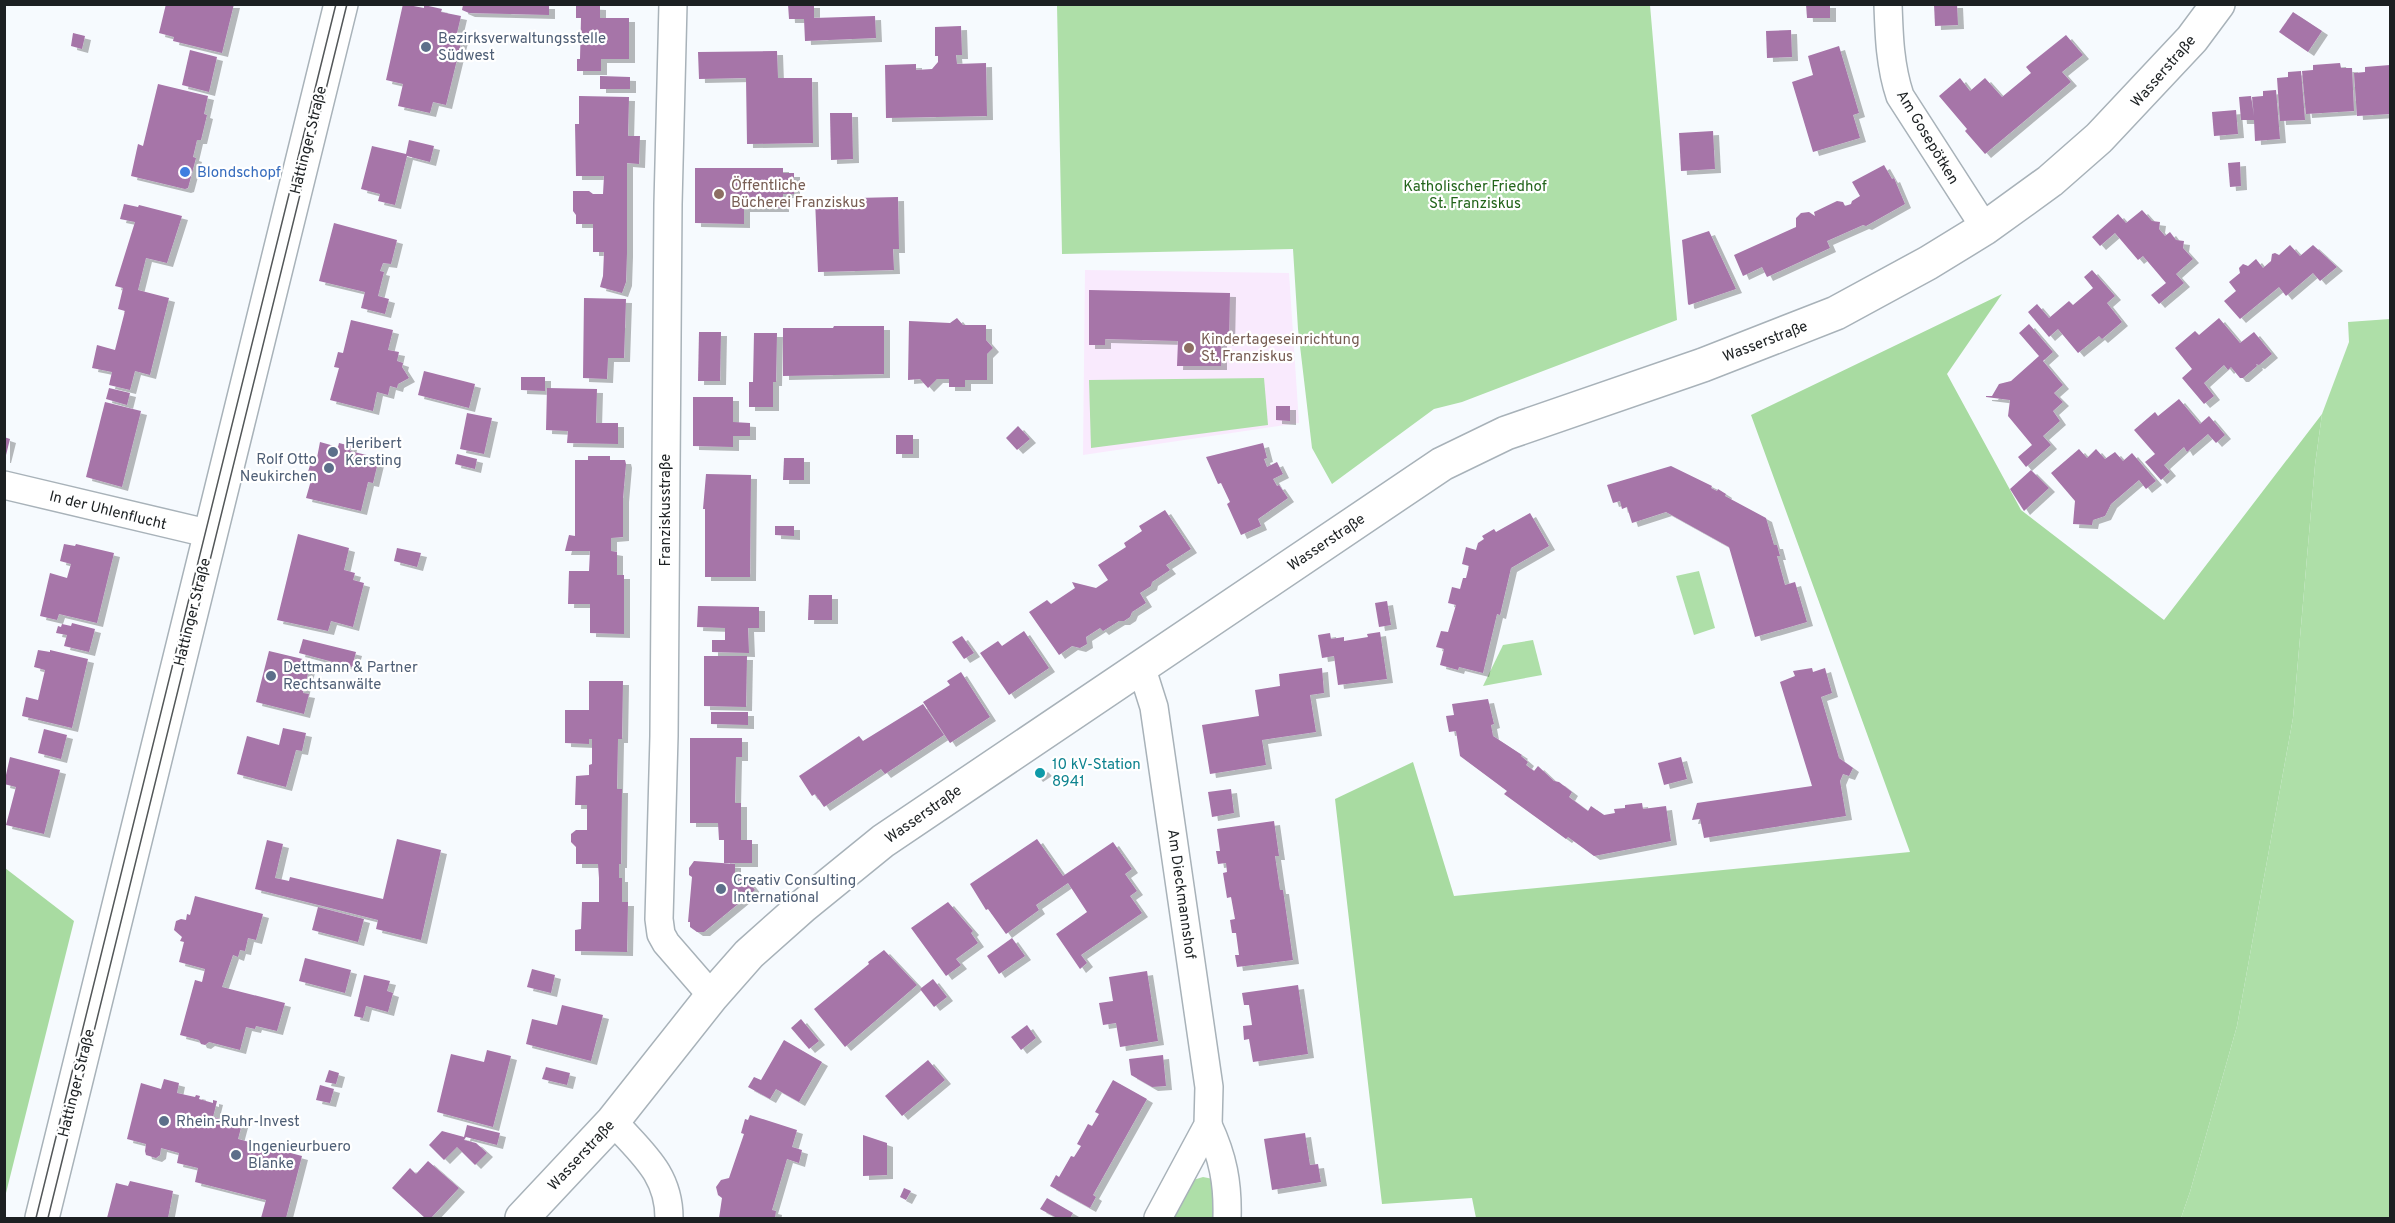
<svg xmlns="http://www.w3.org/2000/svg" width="2395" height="1223" font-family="Overpass,sans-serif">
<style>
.education{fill:#f9eafd}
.green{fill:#aedfa8}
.forest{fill:#a8dba1}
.building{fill:#a674a8;filter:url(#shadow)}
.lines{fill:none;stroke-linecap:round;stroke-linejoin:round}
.street-casing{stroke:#a8b2b9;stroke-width:30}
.secondary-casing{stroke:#a8b2b9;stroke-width:36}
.street{stroke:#fff;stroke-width:27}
.secondary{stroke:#fff;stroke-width:33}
.tram{stroke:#535759;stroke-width:1.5}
.service-dot{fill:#5c6f8a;stroke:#fff;stroke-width:2}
.shop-dot{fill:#3f7fe0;stroke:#fff;stroke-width:2}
.education-dot{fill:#8d6e63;stroke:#fff;stroke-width:2}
.culture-dot{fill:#0f9aa8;stroke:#fff;stroke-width:2}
.labels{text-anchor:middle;stroke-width:4.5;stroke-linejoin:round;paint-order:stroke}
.service-label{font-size:15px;fill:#4e5e75;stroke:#fff;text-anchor:start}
.street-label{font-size:15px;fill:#1c2022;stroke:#fff}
.shop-label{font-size:15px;fill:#366cbe;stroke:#fff;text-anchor:start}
.education-label{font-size:15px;fill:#785e54;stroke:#fff;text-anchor:start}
.park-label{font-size:15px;fill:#23651b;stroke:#fff}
.culture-label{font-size:15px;fill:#0d838f;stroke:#fff;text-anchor:start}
</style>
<defs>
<filter id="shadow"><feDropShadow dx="6" dy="4" stdDeviation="0" flood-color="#0004"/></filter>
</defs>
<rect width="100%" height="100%" fill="#f6fafe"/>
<path class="education" d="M1085,270L1289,273L1299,423L1083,455Z"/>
<g class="green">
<path d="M1057,5H1650L1677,320L1462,402L1434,409L1332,484L1312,448L1298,329L1293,249L1062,254Z"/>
<path d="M2390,319V1218H2181L2190,1192L2237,1026L2293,718L2315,465L2322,414L2349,342L2348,322Z"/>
<path d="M1264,378L1268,425L1091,448L1089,380Z"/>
<path d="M1699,571L1715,628L1694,635L1676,576Z"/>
<path d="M1533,640L1542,675L1483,686L1503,645Z"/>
<path d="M1203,1177L1213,1179L1217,1218H1169L1190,1181Z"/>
</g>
<g class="forest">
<path d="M2002,294L1947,374L2021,510L2164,620L2322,414L2315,465L2293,718L2237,1026L2190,1192L2181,1218H1476L1472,1198L1382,1204L1335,799L1413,762L1454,896L1910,852L1751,415Z"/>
<path d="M5,868L74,921L5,1197Z"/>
</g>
<g class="building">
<path d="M166,4H234L222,53L173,41L174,37L159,33Z"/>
<path d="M403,4L424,8V5L442,9L441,12L461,16L457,33L463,35L446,105L433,102L430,113L398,106L403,84L386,80Z"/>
<path d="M788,4H814V18L875,16L876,38L805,41L804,19H789Z"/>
<path d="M1806,4H1830V18H1807Z"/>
<path d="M1934,4H1957L1958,25L1935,26Z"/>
<path d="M463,5H549V15L469,13L462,10Z"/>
<path d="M576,5L600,6V18H629V59H601V71H577V59H580L581,18H576Z"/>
<path d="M2293,12L2322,31L2308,52L2279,32Z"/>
<path d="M961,26L962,55H956L957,64L986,63L987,116L886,118L885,65L916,64V70L932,69L938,62V56H935V27Z"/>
<path d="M1791,30L1792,57L1767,58L1766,31Z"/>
<path d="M73,33L85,36L82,49L71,46Z"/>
<path d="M2066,35L2083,55L2062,72L2071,82L1985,154L1965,131L1967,129L1939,96L1960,78L1970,91L1985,78L2002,97L2031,73L2026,67Z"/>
<path d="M1839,46L1859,113L1853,115L1860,138L1813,152L1792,82L1813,75L1808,56Z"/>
<path d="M190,50L217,57L209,92L182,85Z"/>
<path d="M777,51L778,78H812L813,143L747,144L746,78L699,79L698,52Z"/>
<path d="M2340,63L2341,68H2352L2354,111L2306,114L2302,71L2313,70V65Z"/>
<path d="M2390,65V114L2357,116L2354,73L2365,72V67Z"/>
<path d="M2301,71L2305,120L2280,121L2277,78L2288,77V72Z"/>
<path d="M600,76L630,77V89H600Z"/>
<path d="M158,84L208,96L204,114L207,115L201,140H197L193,157L196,158L188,188L185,189L131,176L138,144L143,146Z"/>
<path d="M2276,90L2280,139L2255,141L2254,120H2241L2239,97L2251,96L2254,116L2252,97L2263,96V91Z"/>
<path d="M579,96L629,97L628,136H640L639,164L627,163V253L626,282L622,293L600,287L603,276L604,252H593V224H576V215L573,211V191H589L593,194H603L604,176H576L575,124H579Z"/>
<path d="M2236,110L2238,134L2214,136L2212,112Z"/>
<path d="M830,113H852L853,159L831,160Z"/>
<path d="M1713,131L1715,169L1681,171L1679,133Z"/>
<path d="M409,140L434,146L430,162L407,156L395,205L378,201L380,194L361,189L372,146L406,154Z"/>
<path d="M2240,162L2241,186L2230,187L2228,163Z"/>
<path d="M1884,165L1892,179L1894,178L1905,204L1866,226L1863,225L1827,241L1830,248L1767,277L1762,267L1743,276L1734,255L1796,227V218L1801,213L1809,212L1815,216L1814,212L1837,201L1843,202L1845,206L1851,204L1852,201L1860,196L1852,182Z"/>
<path d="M695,168H783V173H794V194H783V208H744V224L695,223Z"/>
<path d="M898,197L899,249H893L894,270L818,272L815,199Z"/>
<path d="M124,204L138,207L139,205L182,216L167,263L146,258L138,290L169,298L150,375L135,371L130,390L109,385L112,372L92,368L97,345L115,350L125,311L118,309L123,288L115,286L135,222L120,219Z"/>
<path d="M2142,210L2152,221L2160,222L2159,229L2165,236L2170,232L2176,240L2184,241L2183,248L2193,259L2176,274L2184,283L2159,304L2151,295L2166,283L2143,256L2138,260L2115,233L2100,246L2092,237L2118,214L2126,223Z"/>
<path d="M334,223L397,240L391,264L383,263L380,271L384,272L378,296L389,299L385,314L361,308L365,292L319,281Z"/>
<path d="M1709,231L1736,289L1689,305L1688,304L1682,240Z"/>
<path d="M2290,245L2300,256L2313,245L2337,267L2320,281L2313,273L2286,296L2279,287L2240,319L2224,301L2236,291L2229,282L2240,273L2239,268L2243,264L2248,266L2256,259L2263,268L2271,261L2272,254L2275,253L2279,255Z"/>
<path d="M2092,270L2115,296L2107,303L2122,322L2102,339L2099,336L2078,353L2058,329L2049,337L2028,312L2037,304L2049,318L2069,301L2073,305L2093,288L2084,277Z"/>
<path d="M1089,290L1230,293L1229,342H1221V366H1177L1178,341L1105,339V345H1089Z"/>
<path d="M584,298L626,299L624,358H608L607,379L583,378Z"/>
<path d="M957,318L963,325H986V340L993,348L987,354V380H965V387H949V379H937L928,388L920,379L908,380L909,321L950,323Z"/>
<path d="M2219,318L2240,343L2254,332L2272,354L2259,365L2256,364L2257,366L2243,378H2240L2231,367L2228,370L2224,365L2204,383L2214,396L2204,404L2182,378L2192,369L2175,348L2195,331L2199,335Z"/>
<path d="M351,320L393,330L388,350L399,352L397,361L403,363L402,367L409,378L398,384L397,388L390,386L388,395L377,392L373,411L330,400L339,368L334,367L338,352L343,353Z"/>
<path d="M2029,324L2053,352L2043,361L2063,385L2054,393L2063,402L2053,411L2060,421L2043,436L2051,445L2026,467L2018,457L2032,445L2008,416L2010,400L1986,397V396H1992L1999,384L2011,381L2039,356L2019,333Z"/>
<path d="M834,326H884V374L783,376V328H833Z"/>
<path d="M699,332H721L720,381H698Z"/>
<path d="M754,333H777L776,382H773V407H749V382H753Z"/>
<path d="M424,371L475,384L469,408L418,395Z"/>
<path d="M521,377H545V391L521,390Z"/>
<path d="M109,388L130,393L127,405L106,399Z"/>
<path d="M547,388L597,389L596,423H618V444L567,443L568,431L546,430Z"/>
<path d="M693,397H733V422L750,423V436H733V447L693,446Z"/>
<path d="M2179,399L2200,424L2209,416L2225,435L2216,443L2208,434L2187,452L2184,447L2164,465L2170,472L2161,480L2145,462L2155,454L2134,430L2155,412L2158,416Z"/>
<path d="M105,402L141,411L122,487L86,477Z"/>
<path d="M1276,406H1290V421L1276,420Z"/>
<path d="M467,413L492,418L484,454L460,449Z"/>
<path d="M1018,426L1030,439L1017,450L1006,438Z"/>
<rect x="896" y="435" width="17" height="19"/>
<path d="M4,437L10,439L5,459H4Z"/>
<path d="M320,442L338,447L339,443L351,446L350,451L379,458L373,483L368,482L361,511L306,498L312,477L308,472L310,465L316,463Z"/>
<path d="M1263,443L1267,458L1264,459L1267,467L1277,462L1283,474L1273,479L1277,486L1279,485L1288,498L1258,519L1261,526L1241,535L1227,504L1230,502L1221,483L1218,484L1206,457Z"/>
<path d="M2079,449L2087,458L2096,449L2105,459L2115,452L2123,461L2132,453L2156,481L2146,489L2139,480L2111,504L2105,516L2093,520L2092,525L2073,524L2075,501L2051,473Z"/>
<path d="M457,454L477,459L475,469L455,464Z"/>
<path d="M588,456H610V460H625L626,464L623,498V537L611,538V551L617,552V575H624V634L590,633V604H568L569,571H589L590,551H565L569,535L575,536V460H588Z"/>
<path d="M784,458H804V480H783Z"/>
<path d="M1671,466L1712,486L1711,488L1717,491L1718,489L1726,494L1725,496L1766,518L1774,545H1777L1780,556H1777L1785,585L1795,582L1807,622L1755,637L1729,547L1666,512L1632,523L1627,507L1622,509L1620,501L1613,503L1607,485Z"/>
<path d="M2031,470L2049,488L2024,511L2010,489Z"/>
<path d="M706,474L751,475L750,577H705V509H703Z"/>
<path d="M1165,510L1191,549L1166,565L1170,570L1152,582L1151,586L1140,593L1146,603L1132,612L1130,617L1124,621H1119L1103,631L1100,628L1086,637L1087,644L1080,648L1072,646L1059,655L1029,612L1047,600L1051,604L1075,588L1072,582L1096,588L1108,580L1098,565L1126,547L1124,543L1142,531L1139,526Z"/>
<path d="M1530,513L1549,546L1511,568L1500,615L1497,614L1483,673L1459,667L1458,670L1440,665L1444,649L1436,647L1441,631L1448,632L1456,605L1448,603L1452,587L1460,589L1463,578H1466L1469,566L1462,564L1466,547L1476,550L1478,543L1484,539L1482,536L1494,529L1496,532Z"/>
<path d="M775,526H794V536L775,535Z"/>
<path d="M298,534L349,548L344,570L355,573L353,580L364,583L353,627L331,621L328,631L277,620Z"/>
<path d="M64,544L75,546L76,544L114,553L97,623L59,614L57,620L40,616L50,573L67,578L71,564L60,561Z"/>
<path d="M397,548L421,553L417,567L394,561Z"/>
<path d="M809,595H832V620H808Z"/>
<path d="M1387,601L1391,625L1379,627L1375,603Z"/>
<path d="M698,606L759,607V628H748L749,653L712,652V640H725V628L697,627Z"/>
<path d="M72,623L95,629L89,652L64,646L67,635L56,633L58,626L61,627L62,624L71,626Z"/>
<path d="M1024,631L1049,668L1009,695L980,653L998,641L1002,646Z"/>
<path d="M1380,632L1387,679L1338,685L1334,656L1322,658L1318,635L1330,633L1331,639L1344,637V641L1368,637L1367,634Z"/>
<path d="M962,636L974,653L964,659L952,642Z"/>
<path d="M303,639L356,652L352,667L299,653Z"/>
<path d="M38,650L50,652V650L88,659L72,728L22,716L26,697L38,700L45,670L34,667Z"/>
<path d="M269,651L311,661L303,693L309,694L304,714L256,702Z"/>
<path d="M704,656H747L746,707L704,706Z"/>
<path d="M1322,668L1324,693L1310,695L1316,732L1262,740L1266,765L1210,774L1202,725L1259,716L1255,690L1280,686L1279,674Z"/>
<path d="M1812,668L1813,672L1825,668L1832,693L1821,697L1839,758L1853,768L1849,776L1843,774L1840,781L1846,816L1704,838L1700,819L1692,820L1697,803L1812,786L1780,682L1795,676L1793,671Z"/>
<path d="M961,672L990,717L950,743L923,702L950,685L947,681Z"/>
<path d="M589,681H623L622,739H618L617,789H622L621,864H619V878H622V902H628L627,952L575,951V930L581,929L582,902H599V878L598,864H576V847L571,842V834L576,830H587V805H575L576,776L589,775V765L592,764V739H589V744L565,743V710H589Z"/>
<path d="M1488,699L1494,724L1491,725L1493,736L1522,755L1521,756L1528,762L1526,765L1534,771L1538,766L1554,781L1559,782L1572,792L1569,797L1588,811L1591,806L1604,815L1615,813L1614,809L1625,808V805L1642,803L1643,809L1666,806L1671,841L1594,856L1568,837L1566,839L1504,794L1507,791L1460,756L1456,731L1449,732L1446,716L1454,715L1452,704Z"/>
<path d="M923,704L944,735L885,774L881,769L824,807L815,794L812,796L799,776L859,736L863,741Z"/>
<path d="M711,712H748V725L711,724Z"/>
<path d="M283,728L306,733L302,751L296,750L286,787L237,774L247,736L279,745Z"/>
<path d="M44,729L67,735L61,759L38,753Z"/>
<path d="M690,738H742V757H736L735,803H741V840H752V863H724V840H719L718,823H690Z"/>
<path d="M10,757L60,770L44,834L6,825L16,787L4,784Z"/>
<path d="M1681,757L1687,779L1664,785L1658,763Z"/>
<path d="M1042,768L1046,772L1037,778L1034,774Z"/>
<path d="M1231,789L1234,813L1212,817L1208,792Z"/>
<path d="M1274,821L1279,856H1275L1280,890H1283L1293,960L1237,967L1235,955H1239L1236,933H1232L1230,920L1235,919L1231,897L1227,898L1223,873L1227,872L1226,863L1218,864L1216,851H1220L1217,829Z"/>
<path d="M397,839L441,850L421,940L376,929L378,920L255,889L267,840L283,844L275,878L289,881L290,877L383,899Z"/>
<path d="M1037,839L1063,876L1113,842L1132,869L1125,874L1137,891L1130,896L1142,913L1081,955L1087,963L1080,969L1056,934L1087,912L1068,883L1036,905L1039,910L1006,934L988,909L986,910L970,884Z"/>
<path d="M694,861L735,864V883L744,876L755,890L704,932H697L690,927V922H688L692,877L689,875V868Z"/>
<path d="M195,896L263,914L256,940L248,938L245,951L240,950L238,957L233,955L222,987L285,1003L277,1031L256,1026L255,1029L246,1027L240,1050L209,1042L205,1045L201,1044L199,1040L180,1035L195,980L202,982L205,969L179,962L184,942L180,941L182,937L174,930L176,921L181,919L186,920L187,914L190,915Z"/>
<path d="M948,902L973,931L971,933L978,943L956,959L961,965L946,976L911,928Z"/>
<path d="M318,907L364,919L358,942L312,930Z"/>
<path d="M1012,938L1025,956L999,974L987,956Z"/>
<path d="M884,950L917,985L845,1047L814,1009L869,964L868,962Z"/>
<path d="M305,958L351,970L345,993L299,981Z"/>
<path d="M532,969L555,975L551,993L527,987Z"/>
<path d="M1147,971L1158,1041L1120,1047L1116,1023L1103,1025L1099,1003L1113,1001L1109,977Z"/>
<path d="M364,975L390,981L387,991L393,993L388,1012L366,1006L363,1018L354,1016Z"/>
<path d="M933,979L947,997L934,1007L920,989Z"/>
<path d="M1298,985L1308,1054L1253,1062L1249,1039L1244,1040L1243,1026L1252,1025L1249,1005H1244L1242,993Z"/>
<path d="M562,1005L603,1015L591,1061L526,1044L532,1019L557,1025Z"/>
<path d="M801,1019L819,1041L809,1049L791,1028Z"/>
<path d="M1027,1025L1036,1038L1021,1050L1011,1037Z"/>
<path d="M784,1040L822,1062L799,1102L776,1089L770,1099L748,1087L754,1077L761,1080Z"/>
<path d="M487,1050L511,1056L493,1127L437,1112L451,1054L484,1062Z"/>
<path d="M1163,1055L1166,1086L1152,1087L1131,1075L1129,1059Z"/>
<path d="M928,1060L945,1080L902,1116L885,1096Z"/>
<path d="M546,1067L570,1073L567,1085L542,1079Z"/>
<path d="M329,1070L339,1073L336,1084L325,1082Z"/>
<path d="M164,1079L179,1083L177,1093L195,1097L196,1095L200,1096L199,1099L213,1103V1100L217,1101L213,1117L242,1124L238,1139L302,1156L286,1218H261L266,1200L195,1182L198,1168L177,1163L179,1153L161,1148L160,1155L156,1158L146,1155L145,1151L146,1144L127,1139L141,1083L161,1089Z"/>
<path d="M1113,1080L1147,1099L1093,1195L1096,1197L1090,1208L1050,1186L1056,1175L1059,1177L1071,1156L1074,1157L1081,1146L1077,1144L1088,1124L1092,1126L1099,1114L1095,1112Z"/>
<path d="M320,1085L334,1089L330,1103L316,1100Z"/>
<path d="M750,1115L797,1130L792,1147L802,1150L799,1163L787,1159L772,1210L776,1211L775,1218H719L722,1198L718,1195L716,1187L721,1180L729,1178L744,1134L741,1133L745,1119L748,1120Z"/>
<path d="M467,1125L500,1133L497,1145L466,1137L464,1140L476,1143L487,1153L475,1165L457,1147L444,1160L429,1145L442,1131L464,1137Z"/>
<path d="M1305,1133L1310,1165L1318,1164L1321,1182L1272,1190L1264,1139Z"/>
<path d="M863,1135L887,1143V1175L863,1176Z"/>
<path d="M428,1161L459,1188L431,1218H425L392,1188L410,1168L416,1174Z"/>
<path d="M130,1181L173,1191L168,1218H107L116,1183L128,1186Z"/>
<path d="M904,1188L911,1191L906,1200L900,1197Z"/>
<path d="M1047,1198L1073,1213L1070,1218H1057L1040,1209Z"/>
</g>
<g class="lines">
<defs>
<g id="street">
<path d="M673,4L668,204L664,736L659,919L661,934L666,943L712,996"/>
<path d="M1888,4C1889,36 1890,66 1900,96L1985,228"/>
<path d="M4,485L211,534"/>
<path d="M1141,666L1154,707L1209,1087L1208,1125L1158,1218"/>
<path d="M613,1121C641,1153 669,1173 669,1218"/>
<path d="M1208,1125C1223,1157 1228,1183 1227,1218"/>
</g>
<g id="secondary">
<path d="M42,1218L341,4"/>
<path d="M522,1218L613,1121L712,996L749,954L803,906L883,841L1442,464L1506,433L1703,365L1836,313L1928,263L1985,228L2050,181L2099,138L2192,39L2218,4"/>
</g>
</defs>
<use href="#street" class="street-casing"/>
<use href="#secondary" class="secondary-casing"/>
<use href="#street" class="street"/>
<use href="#secondary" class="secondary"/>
<g class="tram">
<path d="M36,1218L336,4"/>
<path d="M48,1218L347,4"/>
</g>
</g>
<g class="service-dot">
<circle cx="426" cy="47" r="6"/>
<circle cx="333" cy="452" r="6"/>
<circle cx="329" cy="468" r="6"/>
<circle cx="271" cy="676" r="6"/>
<circle cx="721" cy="889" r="6"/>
<circle cx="164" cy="1121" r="6"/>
<circle cx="236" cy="1155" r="6"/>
</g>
<circle class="shop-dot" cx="185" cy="172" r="6"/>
<g class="education-dot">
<circle cx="719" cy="194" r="6"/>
<circle cx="1189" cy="348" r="6"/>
</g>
<circle class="culture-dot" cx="1040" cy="773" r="6"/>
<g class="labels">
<g class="service-label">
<text x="438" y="43">Bezirksverwaltungsstelle<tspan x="438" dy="17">Südwest</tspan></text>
<text x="345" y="448">Heribert<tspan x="345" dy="17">Kersting</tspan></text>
<text x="317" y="464" text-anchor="end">Rolf Otto<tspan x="317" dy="17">Neukirchen</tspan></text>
<text x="283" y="672">Dettmann &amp; Partner<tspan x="283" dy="17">Rechtsanwälte</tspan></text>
<text x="733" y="885">Creativ Consulting<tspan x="733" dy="17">International</tspan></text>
<text x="176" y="1126">Rhein-Ruhr-Invest</text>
<text x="248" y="1151">Ingenieurbuero<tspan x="248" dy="17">Blanke</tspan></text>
</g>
<g class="street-label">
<text transform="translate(2163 71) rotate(-49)" y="5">Wasserstraße</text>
<text transform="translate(1928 137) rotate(59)" y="5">Am Gosepötken</text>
<text transform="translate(308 140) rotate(-76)" y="5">Hattinger Straße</text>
<text transform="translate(1765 341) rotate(-21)" y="5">Wasserstraße</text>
<text transform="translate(108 510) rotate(14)" y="5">In der Uhlenflucht</text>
<text transform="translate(665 510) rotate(-90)" y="5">Franziskusstraße</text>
<text transform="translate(1326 542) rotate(-34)" y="5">Wasserstraße</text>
<text transform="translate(192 612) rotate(-76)" y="5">Hattinger Straße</text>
<text transform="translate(923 814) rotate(-35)" y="5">Wasserstraße</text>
<text transform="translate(1182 894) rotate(82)" y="5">Am Dieckmannshof</text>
<text transform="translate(76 1083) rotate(-76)" y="5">Hattinger Straße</text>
<text transform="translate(581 1155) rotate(-47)" y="5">Wasserstraße</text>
</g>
<g class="shop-label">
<text x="197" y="177">Blondschopf</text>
</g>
<g class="education-label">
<text x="731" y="190">Öffentliche<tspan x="731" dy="17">Bücherei Franziskus</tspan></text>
<text x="1201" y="344">Kindertageseinrichtung<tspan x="1201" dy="17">St. Franziskus</tspan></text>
</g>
<g class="park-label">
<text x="1475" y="191">Katholischer Friedhof<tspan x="1475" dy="17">St. Franziskus</tspan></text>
</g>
<g class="culture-label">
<text x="1052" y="769">10 kV-Station<tspan x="1052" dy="17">8941</tspan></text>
</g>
</g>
<rect width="2395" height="1223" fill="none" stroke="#1c2022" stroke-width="12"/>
</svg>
